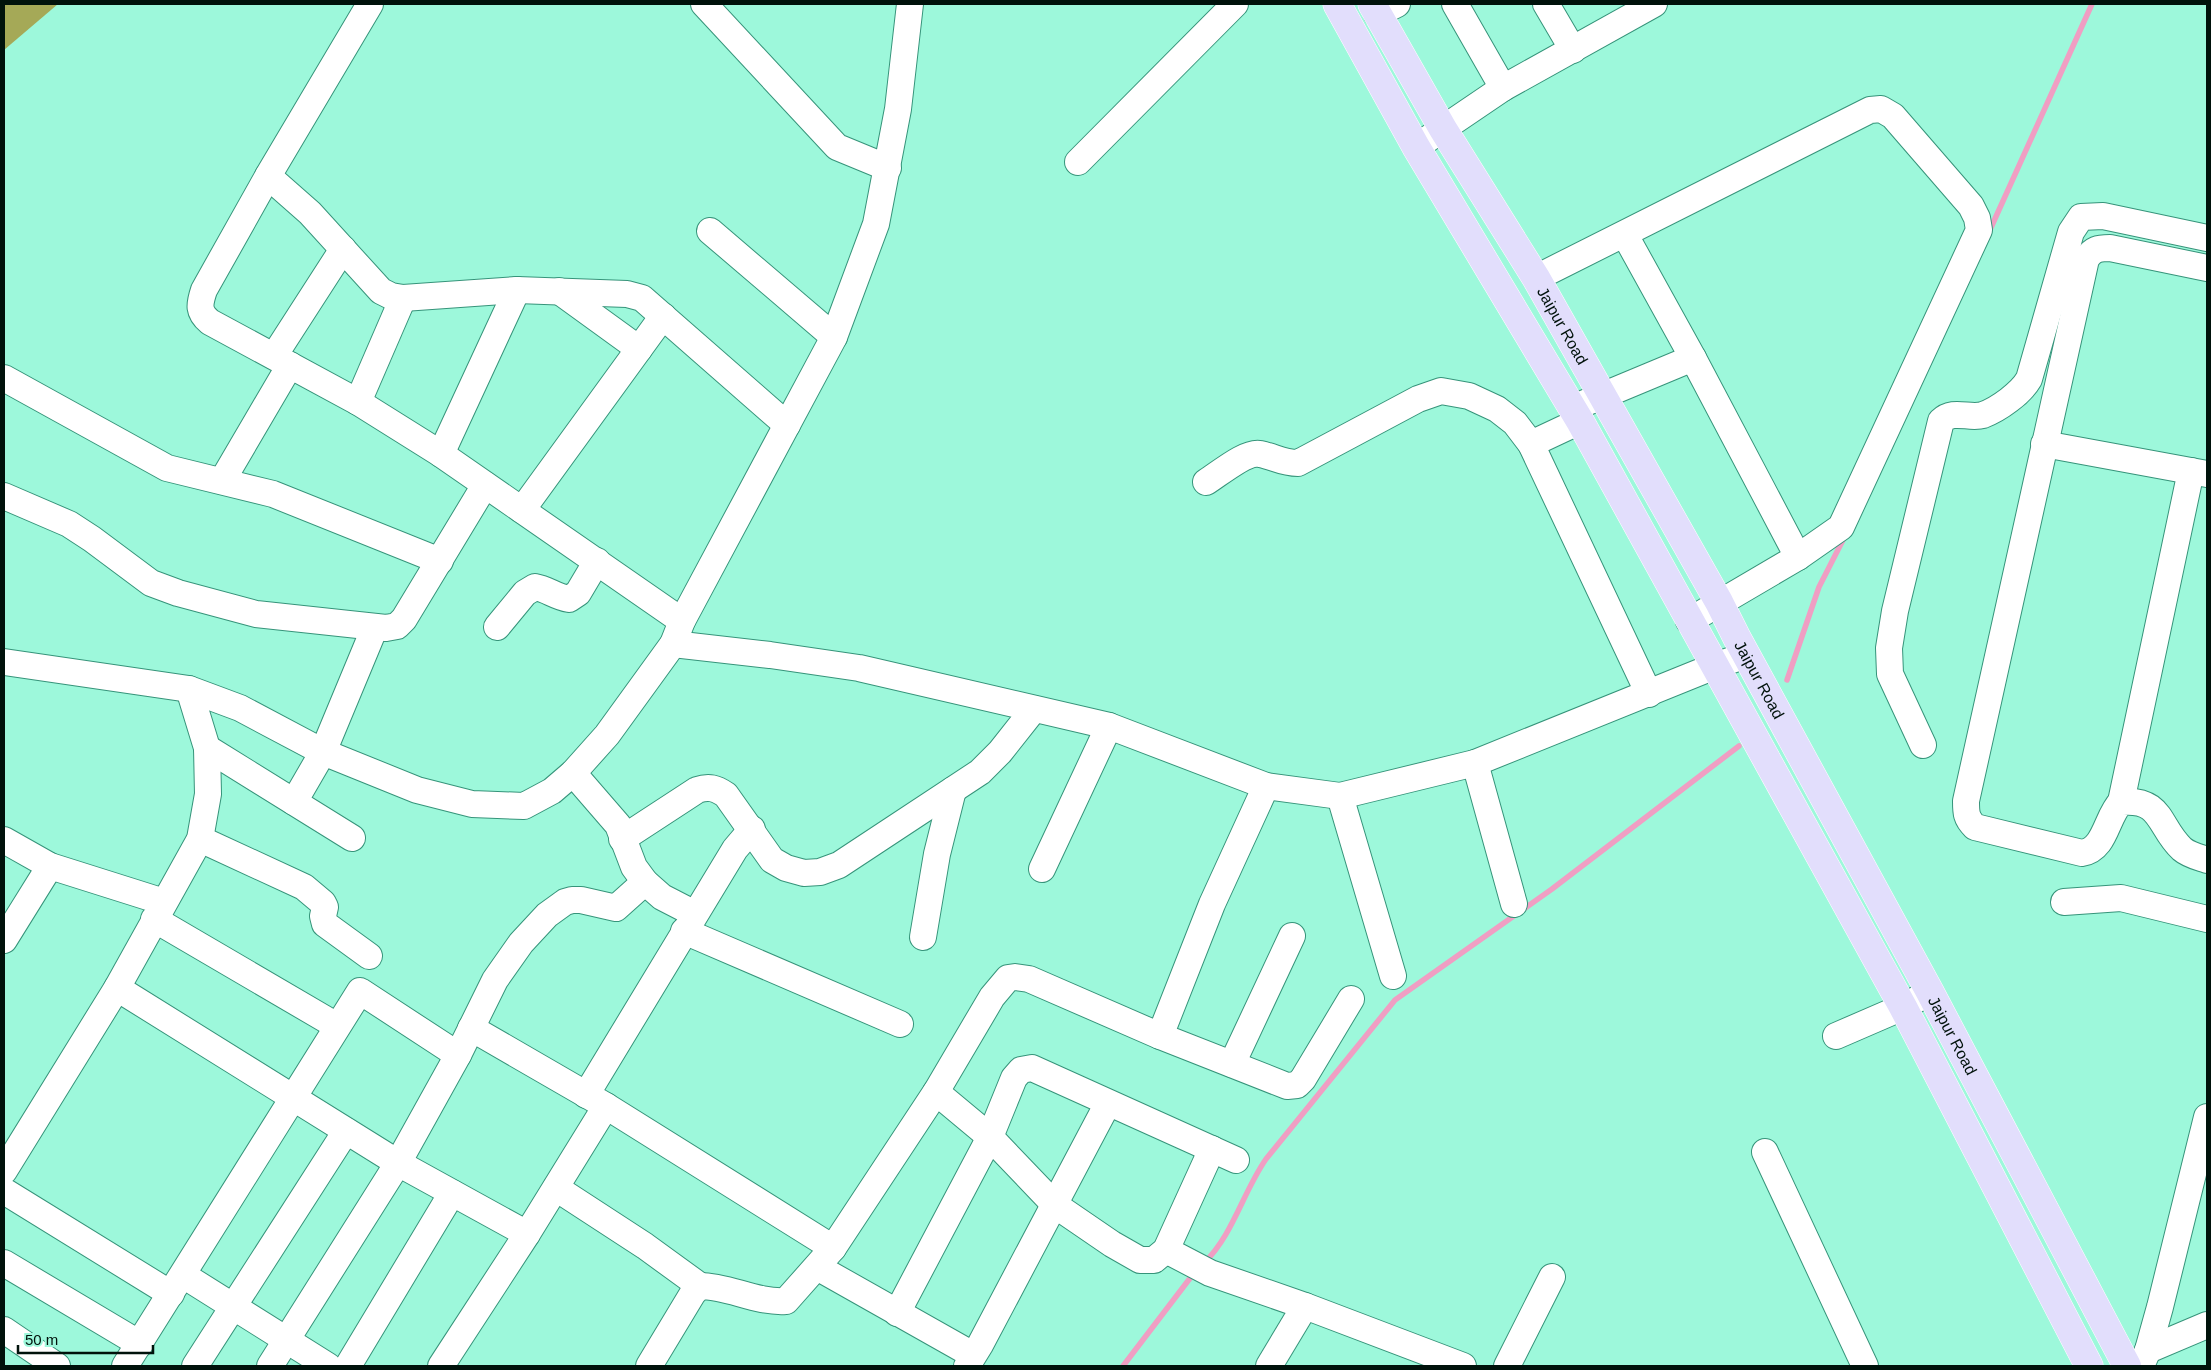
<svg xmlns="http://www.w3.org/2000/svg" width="2211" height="1370" font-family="Arial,sans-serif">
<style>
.forest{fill:#a5a957}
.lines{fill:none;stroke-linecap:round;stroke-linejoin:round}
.stream{stroke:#f09ec3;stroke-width:5.5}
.minor-casing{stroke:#36947a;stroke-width:28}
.major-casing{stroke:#fff;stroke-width:29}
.minor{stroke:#fff;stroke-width:26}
.major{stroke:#e2defc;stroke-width:28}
.labels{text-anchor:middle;stroke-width:4.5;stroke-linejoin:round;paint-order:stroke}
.street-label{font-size:16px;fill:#00120b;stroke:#9df8db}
</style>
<rect width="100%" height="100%" fill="#9df8db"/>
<path class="forest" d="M4,4H58L4,50Z"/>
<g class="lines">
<g class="stream">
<path d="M1989,232L2092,4"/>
<path d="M1787,680L1819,587L1845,536"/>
<path d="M1204,1263C1233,1235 1243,1192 1266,1159L1395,1000L1552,889L1739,746"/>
<path d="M1123,1366L1194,1273"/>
</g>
<defs>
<g id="minor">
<path d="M370,4L268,176L204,290C199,305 198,312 210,322L358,402L441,454L682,621"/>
<path d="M704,4L837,147L888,168"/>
<path d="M1455,4L1503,88"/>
<path d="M1546,4L1573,50"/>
<path d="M1377,14L1397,4"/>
<path d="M1416,147L1503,88L1654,4"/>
<path d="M1078,162L1235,4"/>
<path d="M268,176L310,213L381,291L391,296L403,298L517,290L627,294L642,298L787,425"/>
<path d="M710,231L834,337"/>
<path d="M1625,235L1693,358L1798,557"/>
<path d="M2207,268L2110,248C2098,248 2093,249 2086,259L1966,801C1966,813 1966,818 1975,827L2082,853C2106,849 2106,817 2121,802C2163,798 2158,827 2182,849C2189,855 2198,857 2207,860"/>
<path d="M1536,278L1870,110L1881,109L1893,116L1971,206L1977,218L1979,230L1841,527L1798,557L1689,621"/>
<path d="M559,291L639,349"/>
<path d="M274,356L343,249"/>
<path d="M4,378L167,468L273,494L440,561"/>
<path d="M358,402L403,298"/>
<path d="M1573,408L1693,358"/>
<path d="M1531,444L1580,421"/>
<path d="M2044,444L2207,474"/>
<path d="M441,454L517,290"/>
<path d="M222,481L290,365"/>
<path d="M1206,482C1219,474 1246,451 1260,454C1275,457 1282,463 1298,463L1418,399L1441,391L1469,396L1497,409L1515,423L1531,444L1649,694"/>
<path d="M4,496L69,524L92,539L151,583L178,593L256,614L386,628L397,626L404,619L485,485"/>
<path d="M522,510L663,316"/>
<path d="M497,627L525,593L535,587C547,589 556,597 569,599L578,593L597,561"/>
<path d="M673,644L770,655L859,668L1109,726L1266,786L1340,796L1475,763L1715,666L1746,655"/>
<path d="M4,662L189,689L240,708L323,752L417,790L472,804L524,806L552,791L573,773L607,735L673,644L682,621L834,337L876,224L898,109L910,4"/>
<path d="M1923,745L1890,674L1889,648L1895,611L1941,421C1953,409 1969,419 1983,415C1999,409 2021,393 2029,379L2071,232L2081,217L2103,216L2207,238"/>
<path d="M207,748L352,838"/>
<path d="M1475,763L1514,904"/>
<path d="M573,773L618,825L634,867L645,882L662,897L695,914"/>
<path d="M1340,796L1393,976"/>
<path d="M294,802L323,752L375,627"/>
<path d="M2121,802L2191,471"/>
<path d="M200,839L304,887L323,903L325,907L323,916L325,924L369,956"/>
<path d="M622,839L697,790C709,786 716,788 726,795L772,860L786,868L804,873L820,872L839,865L980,772L1000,752L1034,709"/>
<path d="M4,840L50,866L164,902"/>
<path d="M1042,869L1109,726"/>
<path d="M2064,902L2121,898L2207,919"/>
<path d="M154,919L337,1026"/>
<path d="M684,931L900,1024"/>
<path d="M923,937L937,854L953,790"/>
<path d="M4,940L50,866"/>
<path d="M117,988L398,1163L527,1234"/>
<path d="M471,1028L606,1106L833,1248"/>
<path d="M1160,1036L1212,904L1266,786"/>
<path d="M1836,1036L1903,1007L1930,992"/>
<path d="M1232,1064L1292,936"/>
<path d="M936,1092L990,1137L1055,1205L1112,1244L1140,1260H1154L1166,1250L1212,1149"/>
<path d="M586,1095L735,849L752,829"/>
<path d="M1765,1152L1865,1366"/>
<path d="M4,1171L117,988L200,839L208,794L207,748L189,689"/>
<path d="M556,1188L645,1246L700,1286"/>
<path d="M4,1191L171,1294"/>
<path d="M1166,1250L1210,1273L1305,1306L1463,1366"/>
<path d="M4,1263L140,1344"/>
<path d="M817,1267L973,1355"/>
<path d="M183,1275L328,1366"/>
<path d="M897,1313L990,1137L1014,1078L1021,1070L1032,1068L1236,1160"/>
<path d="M4,1330L57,1366"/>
<path d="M2148,1350L2207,1325"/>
<path d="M125,1366L360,991L458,1055"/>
<path d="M195,1366L346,1131"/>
<path d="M270,1366L398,1163L458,1055L495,980L521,943L547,915L565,902L572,900H581L616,908L645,882"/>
<path d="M348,1366L452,1193"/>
<path d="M441,1366L527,1234L606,1106"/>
<path d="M649,1366L693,1293L700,1286C729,1286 756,1303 786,1301L833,1248L936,1092L992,997L1008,978L1015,977L1029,979L1160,1036L1287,1086L1297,1085L1303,1079L1351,999"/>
<path d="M967,1366L980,1345L1108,1103"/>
<path d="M1269,1366L1305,1306"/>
<path d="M1507,1366L1552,1277"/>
<path d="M2141,1366L2148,1350L2160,1307L2207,1117"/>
</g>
<g id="major">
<path d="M1337,4L1416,147L1580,421L1903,1007L2089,1366"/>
<path id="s1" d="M1372,4L1443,129L1536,278L1719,602L1737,638L1930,992L2127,1366"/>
</g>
</defs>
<use href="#minor" class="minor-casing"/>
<use href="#major" class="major-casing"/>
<use href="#minor" class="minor"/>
<use href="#major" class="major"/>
</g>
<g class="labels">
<g class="street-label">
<text dy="6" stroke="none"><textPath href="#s1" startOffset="374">Jaipur Road</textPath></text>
<text dy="6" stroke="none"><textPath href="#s1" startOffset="779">Jaipur Road</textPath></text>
<text dy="6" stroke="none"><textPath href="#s1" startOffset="1184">Jaipur Road</textPath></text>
</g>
</g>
<rect width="2211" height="1370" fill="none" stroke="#00120b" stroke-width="10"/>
<path d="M18 1345v8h135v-8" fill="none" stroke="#00120b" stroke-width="2.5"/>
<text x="25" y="1345" font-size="15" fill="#00120b" stroke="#9df8db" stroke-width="4" paint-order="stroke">50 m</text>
</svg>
